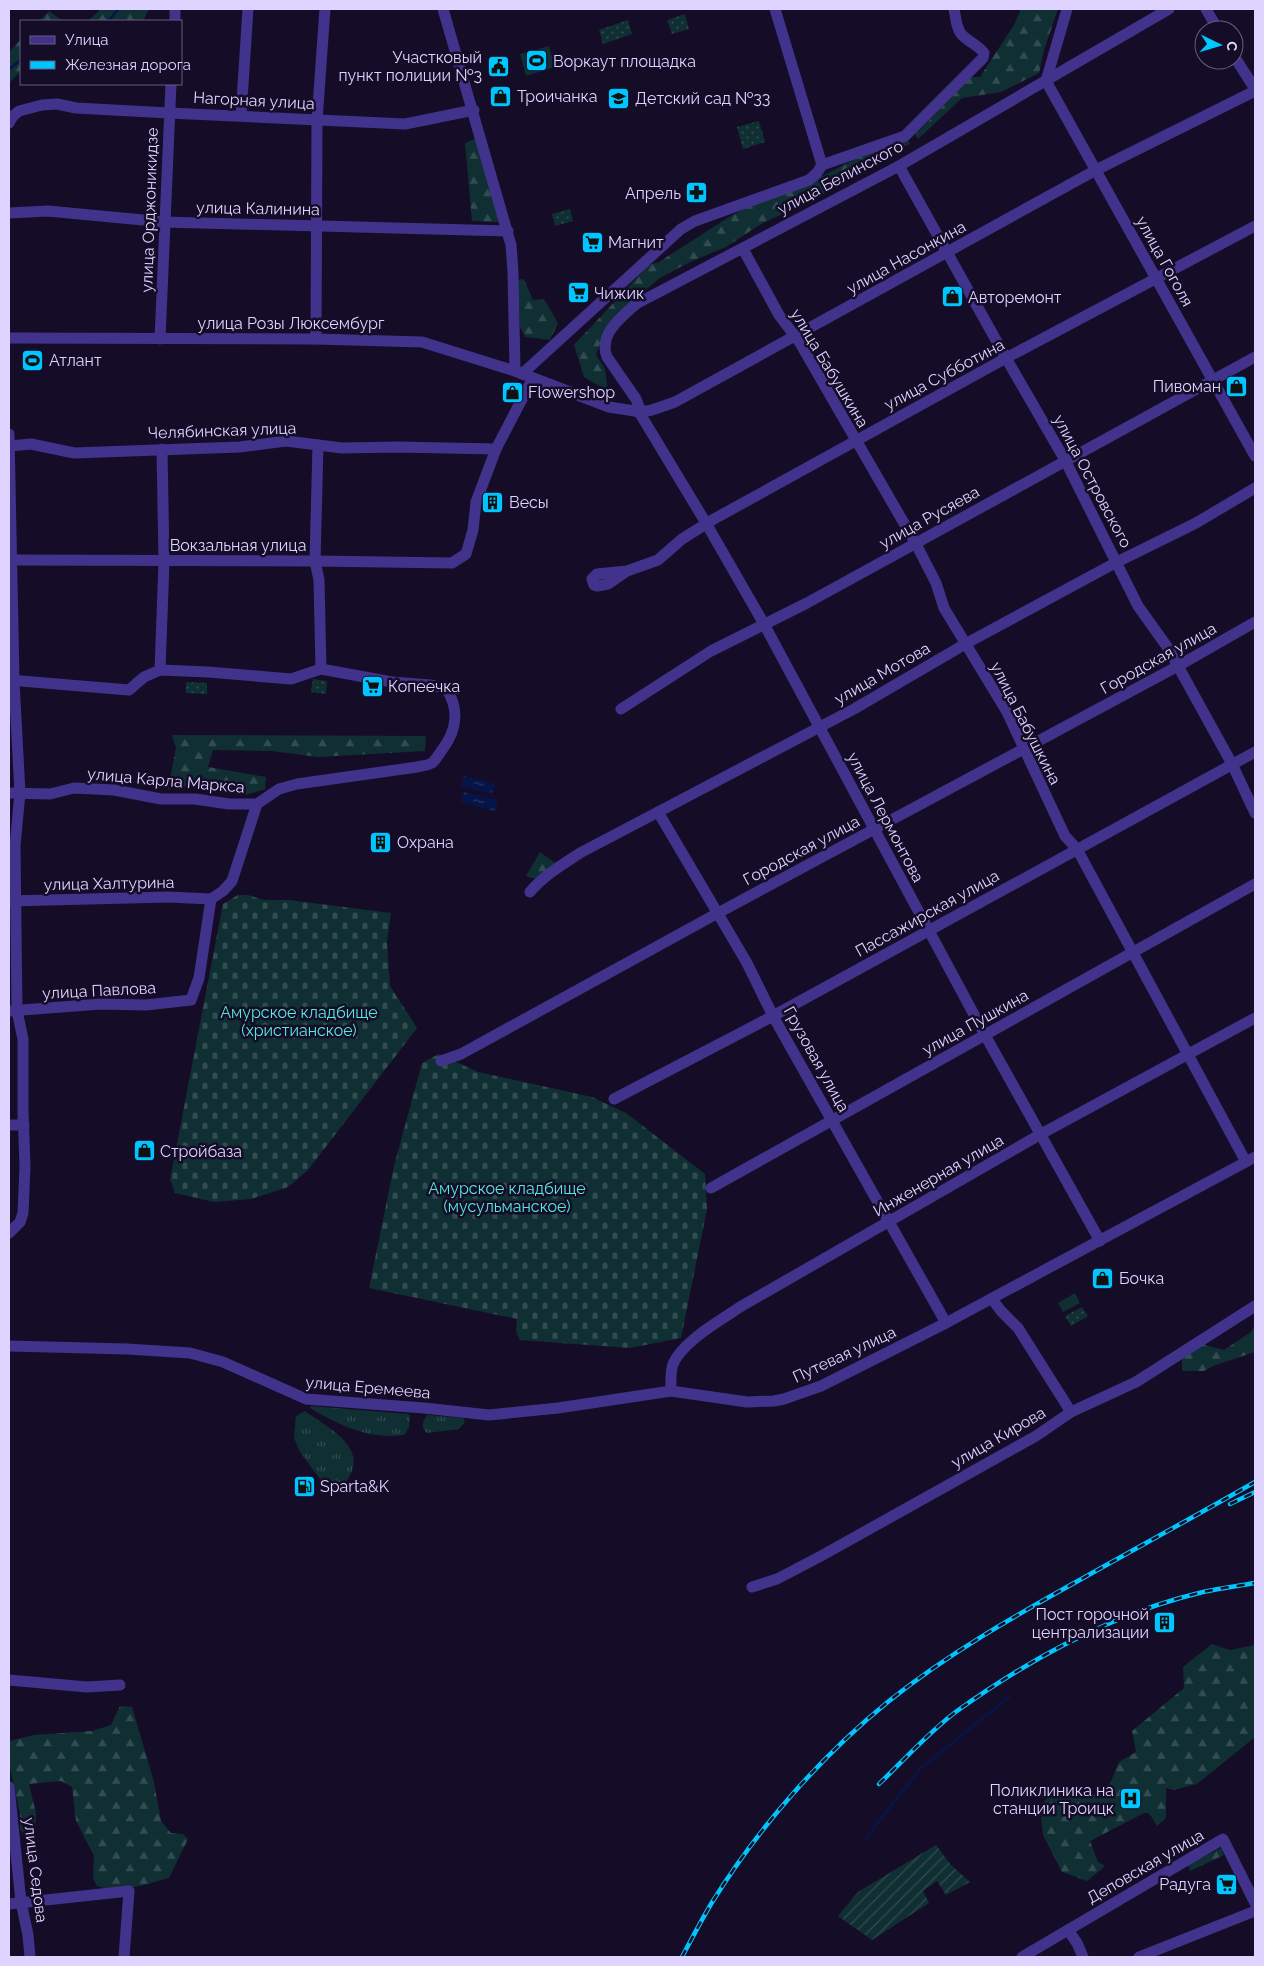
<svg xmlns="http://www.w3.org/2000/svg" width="1264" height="1966" font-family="Raleway,sans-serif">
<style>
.grass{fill:url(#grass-tufts)}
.forest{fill:url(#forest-firs)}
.cemetery{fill:url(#cemetery-stones)}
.park{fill:url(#park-dots)}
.garden{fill:url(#garden-furrows)}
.pitch{fill:#0f2f33}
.water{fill:url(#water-ripples)}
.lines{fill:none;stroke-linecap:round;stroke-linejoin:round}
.stream{stroke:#051549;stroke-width:2.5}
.minor{stroke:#41338c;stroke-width:11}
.rail-casing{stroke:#00c6ff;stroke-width:4.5}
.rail{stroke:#150d28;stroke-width:2.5;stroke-dasharray:8;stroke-linecap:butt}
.labels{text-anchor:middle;stroke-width:5;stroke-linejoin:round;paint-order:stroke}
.poi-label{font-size:16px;fill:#ded4ff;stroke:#150d28;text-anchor:start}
.street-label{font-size:16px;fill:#ded4ff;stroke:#150d28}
.park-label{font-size:16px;fill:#53ecd9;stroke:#150d28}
</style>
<defs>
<pattern id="grass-tufts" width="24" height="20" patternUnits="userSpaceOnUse" patternTransform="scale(1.25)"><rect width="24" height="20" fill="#0f2f33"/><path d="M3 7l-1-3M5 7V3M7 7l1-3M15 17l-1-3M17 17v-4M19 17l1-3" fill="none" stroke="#324c52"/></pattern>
<pattern id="forest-firs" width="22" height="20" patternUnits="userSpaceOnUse" patternTransform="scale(1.25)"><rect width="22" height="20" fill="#0f2f33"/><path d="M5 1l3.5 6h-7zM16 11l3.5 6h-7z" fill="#324c52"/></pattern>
<pattern id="cemetery-stones" width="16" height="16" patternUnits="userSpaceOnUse" patternTransform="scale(1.25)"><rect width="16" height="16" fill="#0f2f33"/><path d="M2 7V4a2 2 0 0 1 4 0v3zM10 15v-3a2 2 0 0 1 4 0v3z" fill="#324c52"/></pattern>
<pattern id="park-dots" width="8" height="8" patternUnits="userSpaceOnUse" patternTransform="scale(1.25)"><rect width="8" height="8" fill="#0f2f33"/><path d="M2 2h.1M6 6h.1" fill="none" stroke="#324c52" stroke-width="1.8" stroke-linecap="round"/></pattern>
<pattern id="garden-furrows" width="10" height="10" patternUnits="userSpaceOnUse" patternTransform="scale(1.25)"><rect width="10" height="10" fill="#0f2f33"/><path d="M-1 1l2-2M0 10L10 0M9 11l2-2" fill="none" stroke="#324c52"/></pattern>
<pattern id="water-ripples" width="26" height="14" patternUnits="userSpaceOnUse" patternTransform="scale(1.25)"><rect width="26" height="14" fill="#051549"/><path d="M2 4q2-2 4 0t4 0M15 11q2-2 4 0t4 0" fill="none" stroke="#293664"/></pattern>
</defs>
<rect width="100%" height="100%" fill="#150d28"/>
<g class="grass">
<path d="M311,1406L408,1414L410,1415L409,1428L404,1435C370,1440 338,1425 310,1408Z"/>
<path d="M305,1411C322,1424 360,1442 353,1468C351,1476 344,1484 339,1491H329L300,1452L294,1438L296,1416Z"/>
<path d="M427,1415L463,1418L465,1422L459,1429L427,1433C420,1428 423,1421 427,1415Z"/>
</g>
<g class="forest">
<path d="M101,9H149L143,21H129L126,19L125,21H39L49,11L63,21H88Z"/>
<path d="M1021,9H1058L1044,50L1039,73L1001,92L962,98L918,139L915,135L971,77H980L1014,25Z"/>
<path d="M21,39V71L9,83V52Z"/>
<path d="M478,138L500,222L472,221L465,143Z"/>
<path d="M908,140L910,144L878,157L821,196L761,224L726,247L690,262L660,278L627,305L603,335L596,355L605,369L608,391L584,377L574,345L649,265L659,262L729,217L764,198L813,181L857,158Z"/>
<path d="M524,279L533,300L544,299L558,323L550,340L525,337L520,327L518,280Z"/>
<path d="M172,735L426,736L425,751L318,757L272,751L213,750L208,767L266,777L265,789L246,795L219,793L196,785L168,789L176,748Z"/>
<path d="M540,852L555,863L536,879L526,876Z"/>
<path d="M1255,1325V1352L1213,1366L1204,1371H1182V1357L1201,1344L1224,1350L1251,1332Z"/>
<path d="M1212,1644L1230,1650L1255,1645V1737L1197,1784L1174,1790L1166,1788V1818L1157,1826L1149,1813H1144L1090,1841L1098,1862L1105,1866L1087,1881L1062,1872L1043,1835L1040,1806L1052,1793L1091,1795L1106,1793L1119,1762L1136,1752L1132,1731L1184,1688L1183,1667Z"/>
<path d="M120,1706L132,1707L154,1782L161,1821L171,1833L183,1834L188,1839L169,1878C147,1884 119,1894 97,1886L93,1878L94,1856L76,1821L72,1787L61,1781L29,1784L36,1813L35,1835L29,1837L20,1830V1814L9,1763V1741L34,1735L92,1731L111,1725Z"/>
<path d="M1221,1848L1224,1855L1190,1871L1188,1865Z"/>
</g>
<g class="cemetery">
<path d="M238,895H248L264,900H289L391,913L387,942L390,986L417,1028L308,1170L288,1187L251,1199L214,1202L175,1193L170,1180L223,904Z"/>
<path d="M439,1054L478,1072L592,1097L626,1113L705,1174L707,1209L681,1338L630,1348L520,1340L516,1331L517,1319L369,1288L394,1166L422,1063Z"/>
</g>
<g class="park">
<path d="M685,14L689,29L672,34L667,20Z"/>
<path d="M628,20L632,34L603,44L599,30Z"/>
<path d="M759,121L765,142L743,149L737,127Z"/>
<path d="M570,209L573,221L555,226L552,214Z"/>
<path d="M313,679L327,681L326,694L311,692Z"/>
<path d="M186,682L207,683V694L186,693Z"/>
<path d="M1082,1307L1088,1316L1071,1326L1065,1316Z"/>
</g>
<path class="garden" d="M936,1845L951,1865L970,1882L946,1895L937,1881L923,1891L929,1903L872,1940L838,1916L858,1892Z"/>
<g class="pitch">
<path d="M549,46L555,67L526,76L520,54Z"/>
<path d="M1075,1293L1080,1303L1063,1312L1058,1303Z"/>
</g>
<g class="water">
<path d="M464,776L495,784L492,794L461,786Z"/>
<path d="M464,792L498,800L495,811L461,802Z"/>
</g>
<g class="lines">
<g class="stream">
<path d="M109,21L118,9"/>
<path d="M9,69L21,60"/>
<path d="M866,1838L920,1769L1010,1696"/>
</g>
<g class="minor">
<path d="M443,9L511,245L513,272L515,371"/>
<path d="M1067,9L1046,81L1255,456"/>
<path d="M1206,9L1218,30"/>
<path d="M175,21V9"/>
<path d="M1234,56L1255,89"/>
<path d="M241,115L248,9"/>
<path d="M9,123L13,116L19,111L42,105L57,104L76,108L169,113L405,124L474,110"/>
<path d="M822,165L905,136L983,58L984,53C978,45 969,42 962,35C956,28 956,18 954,9"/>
<path d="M899,166L1006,358L1065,460L1138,606L1168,648L1232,764L1255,813"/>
<path d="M9,213L48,211L164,222L508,231"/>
<path d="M743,249L779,315L800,343L916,544L936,583L944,608L1007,712L1065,836L1077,849L1246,1162"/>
<path d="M9,338L316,339L422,342L515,371L609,407L641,412L652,410L675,402L1096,170L1255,91"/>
<path d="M160,339L171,84"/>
<path d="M316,339L317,120L325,9"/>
<path d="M522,374L681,229L695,221L809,180L817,173L822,165L775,9"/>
<path d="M639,412L706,523L764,624L985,1035L1100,1241"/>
<path d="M641,412L636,399L607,357C598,335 621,317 636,304L899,166L1169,9"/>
<path d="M9,434L14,681L20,793L15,846L17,1011L23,1039V1112L25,1166L23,1213L20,1222L9,1233"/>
<path d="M318,445L315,561L319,580L321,669"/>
<path d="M9,446L31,444L74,453L240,447L286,441L342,448L398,447L496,449"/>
<path d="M9,560L315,561L452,563L466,554L473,530L476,502L496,449L533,378"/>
<path d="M627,571L608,584L597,586L594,585L592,579L597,574L627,571L658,560L682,539L714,519L1006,358L1255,226"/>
<path d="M160,670L164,562L162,449"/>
<path d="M9,680L129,690L144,677L160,670L208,672L291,679L321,669L392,682L430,685L446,688C460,710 457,730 442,750C439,754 436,760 432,763C429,765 422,766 417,767L297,784L279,789L257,804H229L195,799H161L114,790L74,788L50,794L9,793"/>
<path d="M621,709L711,651L807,603L1255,357"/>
<path d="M658,812L747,963L773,1016L946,1323"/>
<path d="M530,892C544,875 562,865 580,853L854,709L967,643L1117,562L1196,523L1255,488"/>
<path d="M9,901L168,897L211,899"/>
<path d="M9,1011L101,1004L146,1005L191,1000L199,978L211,899L223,891L232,881L257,804"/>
<path d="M441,1061L461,1054L718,913L1178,666L1255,622"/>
<path d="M614,1099L773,1016L1255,752"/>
<path d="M9,1125H24"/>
<path d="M711,1188L1255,884"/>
<path d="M992,1299L1001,1311L1018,1328L1071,1412"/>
<path d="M9,1346L127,1349L190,1353L223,1362L306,1399L424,1408L489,1415L558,1408L671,1391L747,1402L774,1401L784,1399L821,1386L946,1323L1255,1157"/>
<path d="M671,1391C671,1382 670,1373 673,1364C683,1341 720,1321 740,1307L1041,1134L1255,1018"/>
<path d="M752,1587L777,1579L821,1556L1036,1436L1071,1412L1136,1382L1255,1306"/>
<path d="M9,1680L87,1687L120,1685"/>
<path d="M9,1787L21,1902L28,1935L30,1957"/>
<path d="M9,1904L129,1891L124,1957"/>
<path d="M1068,1930L1077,1943L1083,1957"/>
<path d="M1022,1957L1223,1839L1255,1903"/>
<path d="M1139,1957L1255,1911"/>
</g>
<defs>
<g id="rail">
<path d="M1230,1504L1255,1492"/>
<path d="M879,1784C903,1761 931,1730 957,1711C1031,1658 1114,1613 1203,1592C1220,1588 1238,1586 1255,1583"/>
<path d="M682,1957C691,1940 701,1921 711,1904C758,1828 820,1757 889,1701C949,1653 1018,1614 1085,1577C1142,1545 1199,1514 1255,1482"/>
</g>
</defs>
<use href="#rail" class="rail-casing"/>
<use href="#rail" class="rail"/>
</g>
<defs>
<symbol id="stadium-square" viewBox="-11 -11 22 22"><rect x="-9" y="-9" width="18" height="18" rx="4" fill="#00c6ff" stroke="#150d28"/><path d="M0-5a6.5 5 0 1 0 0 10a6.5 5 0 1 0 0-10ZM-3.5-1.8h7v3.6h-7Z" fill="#111"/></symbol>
<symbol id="civic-square" viewBox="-11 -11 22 22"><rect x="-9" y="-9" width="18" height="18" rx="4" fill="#00c6ff" stroke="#150d28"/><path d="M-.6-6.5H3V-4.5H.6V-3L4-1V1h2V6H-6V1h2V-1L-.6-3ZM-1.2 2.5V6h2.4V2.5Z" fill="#111"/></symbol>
<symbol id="shop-square" viewBox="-11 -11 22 22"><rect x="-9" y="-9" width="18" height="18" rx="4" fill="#00c6ff" stroke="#150d28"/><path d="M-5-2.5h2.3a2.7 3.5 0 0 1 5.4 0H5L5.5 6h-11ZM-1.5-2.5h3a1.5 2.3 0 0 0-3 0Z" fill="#111"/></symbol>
<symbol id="school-square" viewBox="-11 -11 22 22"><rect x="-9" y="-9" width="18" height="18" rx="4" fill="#00c6ff" stroke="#150d28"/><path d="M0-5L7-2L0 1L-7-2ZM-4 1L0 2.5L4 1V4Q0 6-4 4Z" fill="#111"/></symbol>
<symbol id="pharmacy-square" viewBox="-11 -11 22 22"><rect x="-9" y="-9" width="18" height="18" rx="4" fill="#00c6ff" stroke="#150d28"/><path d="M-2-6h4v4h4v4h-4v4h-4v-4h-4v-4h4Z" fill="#111"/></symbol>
<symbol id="supermarket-square" viewBox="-11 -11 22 22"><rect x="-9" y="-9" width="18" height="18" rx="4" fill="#00c6ff" stroke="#150d28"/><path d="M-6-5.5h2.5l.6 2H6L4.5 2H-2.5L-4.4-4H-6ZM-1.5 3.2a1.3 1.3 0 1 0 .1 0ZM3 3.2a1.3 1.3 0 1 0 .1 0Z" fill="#111"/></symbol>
<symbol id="building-square" viewBox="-11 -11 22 22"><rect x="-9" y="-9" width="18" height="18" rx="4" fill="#00c6ff" stroke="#150d28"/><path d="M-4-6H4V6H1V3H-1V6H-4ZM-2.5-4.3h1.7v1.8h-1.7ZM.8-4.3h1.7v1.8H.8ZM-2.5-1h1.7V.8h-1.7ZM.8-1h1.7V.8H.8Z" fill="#111"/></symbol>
<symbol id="fuel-square" viewBox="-11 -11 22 22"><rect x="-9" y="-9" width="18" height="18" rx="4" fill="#00c6ff" stroke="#150d28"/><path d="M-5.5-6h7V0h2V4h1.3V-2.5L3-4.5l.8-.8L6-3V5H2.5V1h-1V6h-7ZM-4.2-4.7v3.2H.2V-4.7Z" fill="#111"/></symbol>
<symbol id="hospital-square" viewBox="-11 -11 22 22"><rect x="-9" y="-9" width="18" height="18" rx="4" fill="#00c6ff" stroke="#150d28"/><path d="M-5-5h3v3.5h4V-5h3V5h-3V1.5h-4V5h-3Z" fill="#111"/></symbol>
</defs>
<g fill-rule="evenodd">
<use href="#stadium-square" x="524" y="48" width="25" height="25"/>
<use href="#civic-square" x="486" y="54" width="25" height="25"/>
<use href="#shop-square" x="488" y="84" width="25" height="25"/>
<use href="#school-square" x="606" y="86" width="25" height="25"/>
<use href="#pharmacy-square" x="684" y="180" width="25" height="25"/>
<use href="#supermarket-square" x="580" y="230" width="25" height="25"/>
<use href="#supermarket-square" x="566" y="280" width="25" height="25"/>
<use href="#shop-square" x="940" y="284" width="25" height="25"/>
<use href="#stadium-square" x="20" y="348" width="25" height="25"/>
<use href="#shop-square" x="1224" y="374" width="25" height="25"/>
<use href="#shop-square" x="500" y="380" width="25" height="25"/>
<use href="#building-square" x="480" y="490" width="25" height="25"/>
<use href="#supermarket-square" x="360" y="674" width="25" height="25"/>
<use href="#building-square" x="368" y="830" width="25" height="25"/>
<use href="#shop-square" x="132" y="1138" width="25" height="25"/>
<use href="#shop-square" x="1090" y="1266" width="25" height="25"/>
<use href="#fuel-square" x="292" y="1474" width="25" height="25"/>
<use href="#building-square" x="1152" y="1610" width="25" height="25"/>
<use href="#hospital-square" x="1118" y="1786" width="25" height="25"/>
<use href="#supermarket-square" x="1214" y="1872" width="25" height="25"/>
</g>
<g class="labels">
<g class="poi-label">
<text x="482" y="63" text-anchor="end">Участковый<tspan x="482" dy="18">пункт полиции №3</tspan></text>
<text x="553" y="67">Воркаут площадка</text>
<text x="517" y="102">Троичанка</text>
<text x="635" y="104">Детский сад №33</text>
<text x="681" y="199" text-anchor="end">Апрель</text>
<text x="608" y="248">Магнит</text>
<text x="594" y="299">Чижик</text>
<text x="968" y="303">Авторемонт</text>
<text x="49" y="366">Атлант</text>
<text x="1221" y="392" text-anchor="end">Пивоман</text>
<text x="528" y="398">Flowershop</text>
<text x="509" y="508">Весы</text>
<text x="388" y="692">Копеечка</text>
<text x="397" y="848">Охрана</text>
<text x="160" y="1157">Стройбаза</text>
<text x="1119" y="1284">Бочка</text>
<text x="320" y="1492">Sparta&amp;K</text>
<text x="1149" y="1620" text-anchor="end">Пост горочной<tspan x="1149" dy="18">централизации</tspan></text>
<text x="1114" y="1796" text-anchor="end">Поликлиника на<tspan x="1114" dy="18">станции Троицк</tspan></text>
<text x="1211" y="1890" text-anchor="end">Радуга</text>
</g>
<g class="street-label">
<text transform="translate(254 100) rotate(3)" y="6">Нагорная улица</text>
<text transform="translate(840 177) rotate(-28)" y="6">улица Белинского</text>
<text transform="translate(258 208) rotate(1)" y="6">улица Калинина</text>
<text transform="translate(149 210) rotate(-88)" y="6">улица Орджоникидзе</text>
<text transform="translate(906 257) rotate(-29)" y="6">улица Насонкина</text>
<text transform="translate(1165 261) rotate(61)" y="6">улица Гоголя</text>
<text x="291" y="329">улица Розы Люксембург</text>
<text transform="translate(830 368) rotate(59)" y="6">улица Бабушкина</text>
<text transform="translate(944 374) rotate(-28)" y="6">улица Субботина</text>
<text transform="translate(222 430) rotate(-2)" y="6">Челябинская улица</text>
<text transform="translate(1093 481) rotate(62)" y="6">улица Островского</text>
<text transform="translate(929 517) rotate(-29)" y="6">улица Русяева</text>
<text x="238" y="551">Вокзальная улица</text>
<text transform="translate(1158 658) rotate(-29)" y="6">Городская улица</text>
<text transform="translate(882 673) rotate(-30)" y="6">улица Мотова</text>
<text transform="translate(1026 723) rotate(63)" y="6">улица Бабушкина</text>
<text transform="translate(166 780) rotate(5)" y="6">улица Карла Маркса</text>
<text transform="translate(886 817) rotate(62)" y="6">улица Лермонтова</text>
<text transform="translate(801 850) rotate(-28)" y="6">Городская улица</text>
<text transform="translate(109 883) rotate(-1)" y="6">улица Халтурина</text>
<text transform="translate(927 913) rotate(-29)" y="6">Пассажирская улица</text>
<text transform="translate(99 990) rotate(-3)" y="6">улица Павлова</text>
<text transform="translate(975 1022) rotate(-29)" y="6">улица Пушкина</text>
<text transform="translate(817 1059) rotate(61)" y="6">Грузовая улица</text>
<text transform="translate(938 1175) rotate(-30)" y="6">Инженерная улица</text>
<text transform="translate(844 1354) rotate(-25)" y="6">Путевая улица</text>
<text transform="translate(368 1387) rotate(5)" y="6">улица Еремеева</text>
<text transform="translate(998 1437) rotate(-30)" y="6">улица Кирова</text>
<text transform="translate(1145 1866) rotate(-30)" y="6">Деповская улица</text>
<text transform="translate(36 1870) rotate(83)" y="6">улица Седова</text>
</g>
<g class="park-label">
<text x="299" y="1018">Амурское кладбище<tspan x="299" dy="18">(христианское)</tspan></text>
<text x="507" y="1194">Амурское кладбище<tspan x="507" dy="18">(мусульманское)</tspan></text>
</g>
</g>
<rect width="1264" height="1966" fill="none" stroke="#ded4ff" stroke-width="20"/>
<rect x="20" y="20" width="162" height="65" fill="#150d28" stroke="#655d7e"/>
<rect x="30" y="36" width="25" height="8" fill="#41338c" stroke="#655d7e"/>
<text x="65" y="45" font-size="15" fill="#ded4ff">Улица</text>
<rect x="30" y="61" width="25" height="8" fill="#00c6ff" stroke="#655d7e"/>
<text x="65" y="70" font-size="15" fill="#ded4ff">Железная дорога</text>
<g transform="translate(1219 45) rotate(95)"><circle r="24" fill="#150d28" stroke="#655d7e"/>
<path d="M0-4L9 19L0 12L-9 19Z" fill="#00c6ff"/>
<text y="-8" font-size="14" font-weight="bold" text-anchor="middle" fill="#ded4ff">С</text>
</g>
</svg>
